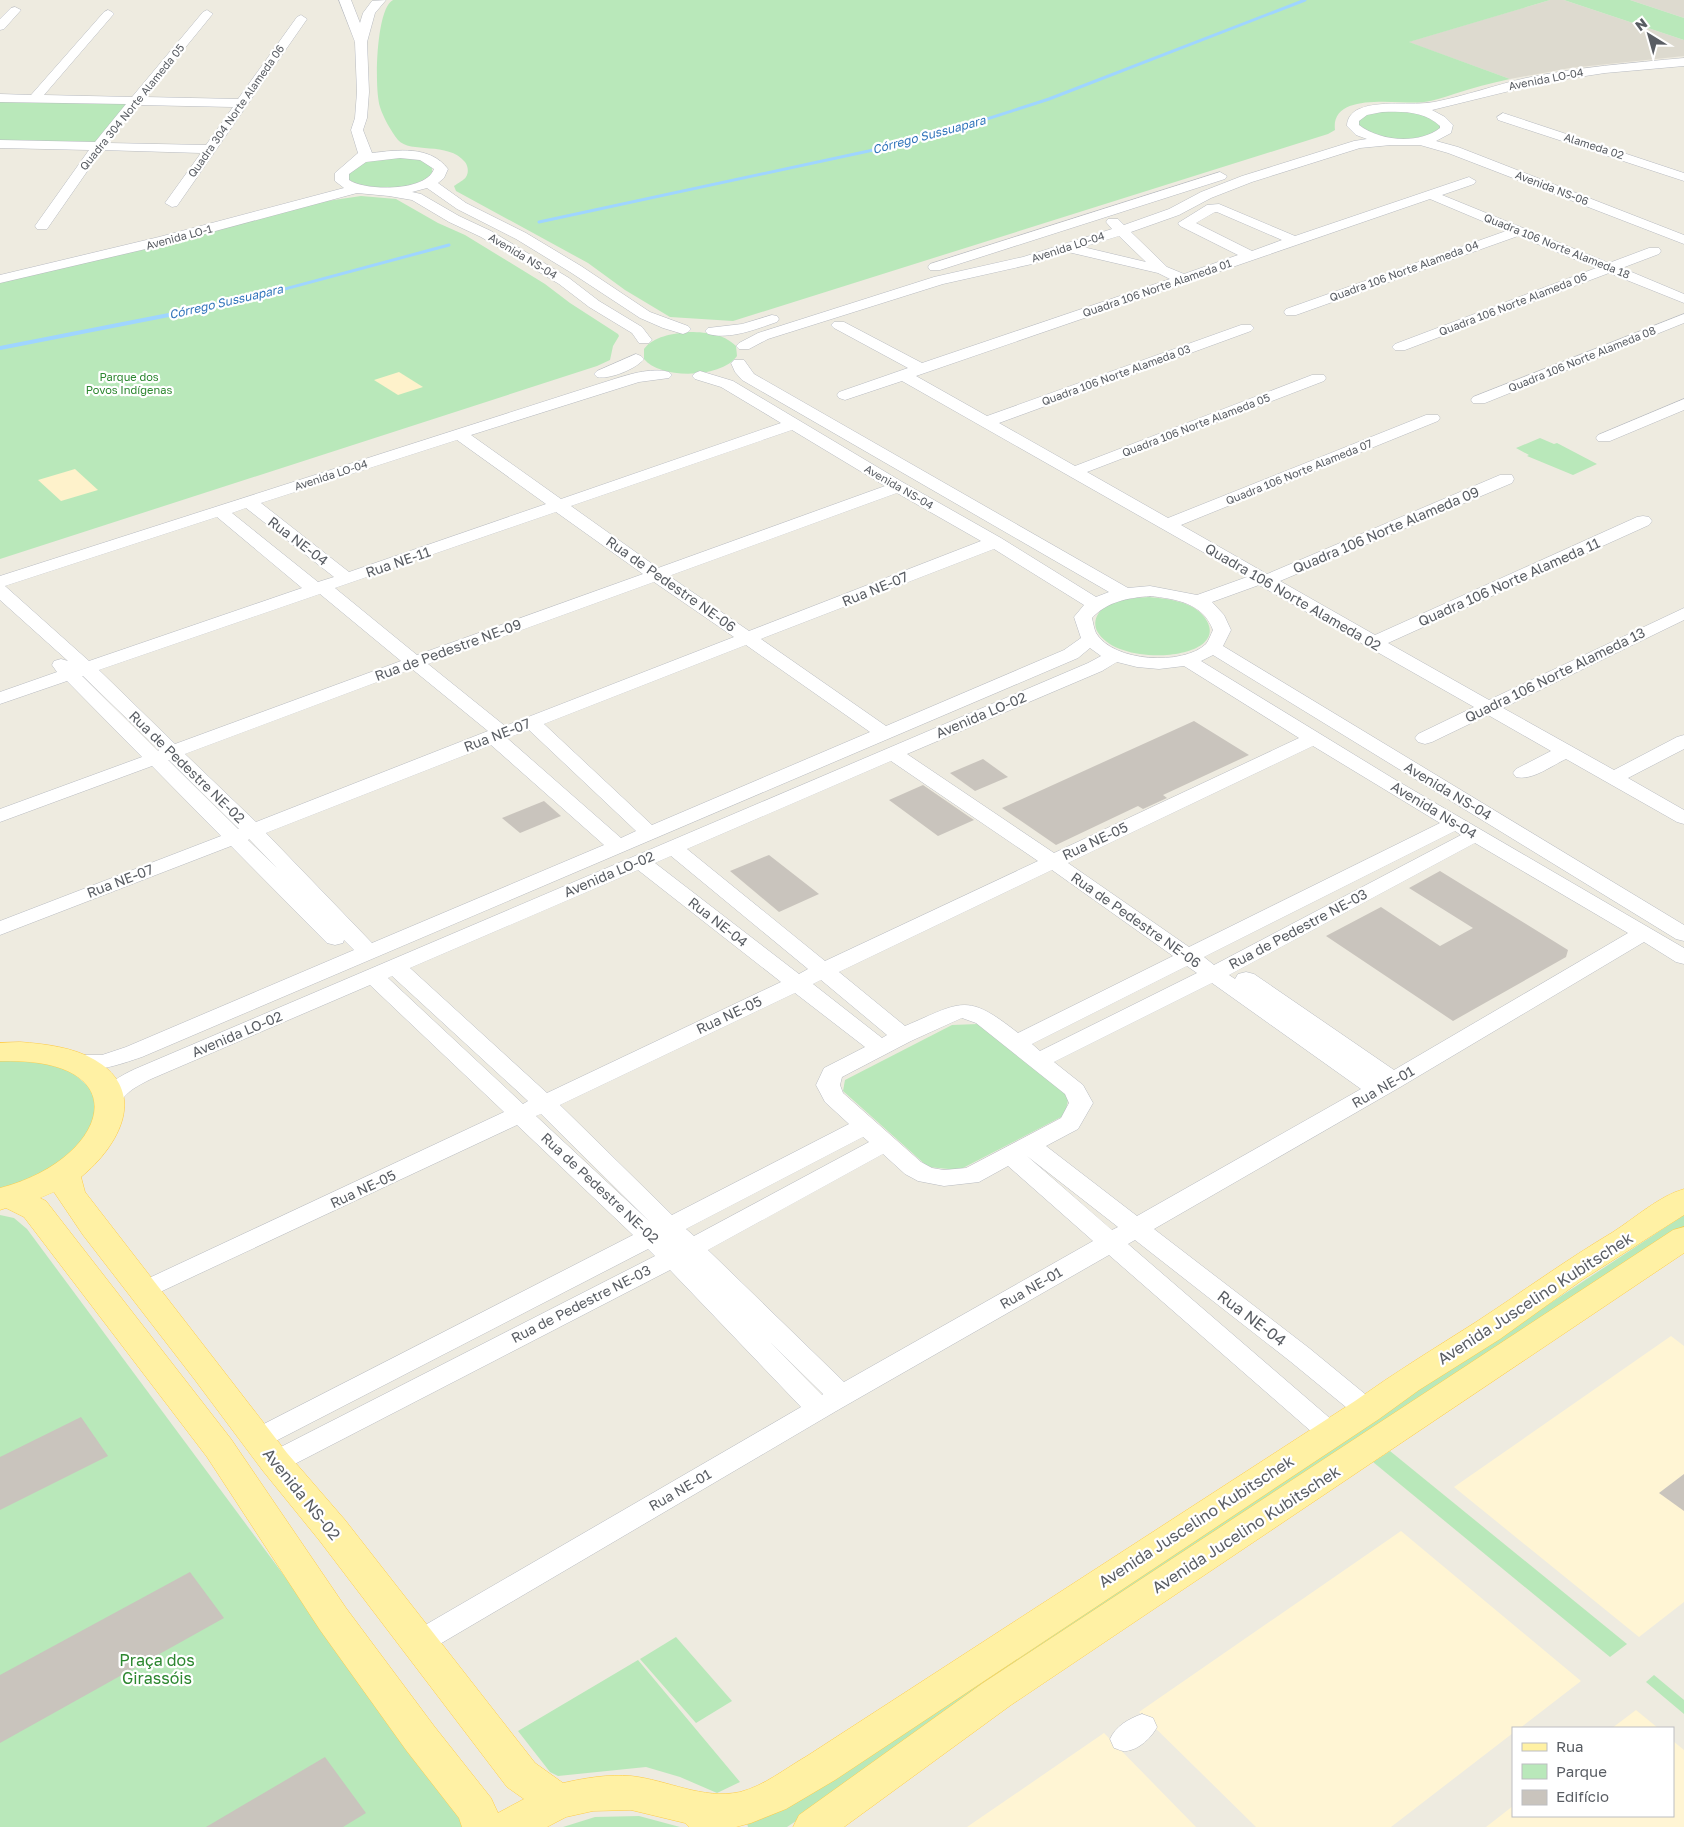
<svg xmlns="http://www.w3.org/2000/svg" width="1684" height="1827" font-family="'Golos Text',sans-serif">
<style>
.commercial{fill:#fff5d4}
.education{fill:#dddacf}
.green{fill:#b9e8ba}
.sand{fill:#fef2cb}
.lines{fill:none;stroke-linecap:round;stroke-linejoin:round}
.stream-far1{stroke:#9fd5ff;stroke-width:3}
.stream{stroke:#9fd5ff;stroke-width:4}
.building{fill:#c9c4bd}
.minor-casing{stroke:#b8bbc1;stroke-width:1}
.major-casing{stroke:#ffcc48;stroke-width:1}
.minor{fill:#fff;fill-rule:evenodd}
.major{fill:#fff1a4;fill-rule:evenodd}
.labels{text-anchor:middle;stroke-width:4.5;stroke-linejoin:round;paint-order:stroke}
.far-street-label{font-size:11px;fill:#595d63;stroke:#fff}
.far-park-label{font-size:11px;fill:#2d8730;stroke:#fff}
.far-water-label{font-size:12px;font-style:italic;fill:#3275bb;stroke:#fff}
.street-label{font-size:14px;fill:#595d63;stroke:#fff}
.near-street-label{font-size:16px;fill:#595d63;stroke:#fff}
.near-park-label{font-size:16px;fill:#2d8730;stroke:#fff}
</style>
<rect width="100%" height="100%" fill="#eeebe0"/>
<g class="commercial">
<path d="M1671,1336L1684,1346V1602L1639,1637L1454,1487Z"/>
<path d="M1401,1531L1581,1681L1520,1728H1513V1733L1391,1827H1256L1139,1712Z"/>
<path d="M1636,1710L1658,1728H1612Z"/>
<path d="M1104,1733L1196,1827H967Z"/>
<path d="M1673,1741L1684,1750V1827H1486L1513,1806V1816H1673Z"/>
</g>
<g class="education">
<path d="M1550,0H1564L1684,40V56L1570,68L1510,79L1408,42Z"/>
<path d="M1630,0H1684V18Z"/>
</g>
<g class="green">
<path d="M393,0H1550L1409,42L1510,79C1491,83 1472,88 1454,94C1444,97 1434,101 1424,102C1401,105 1330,90 1335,130L1328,134L733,321L670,317L625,290L588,263L456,191L454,186C458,183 464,180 466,177C469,172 468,166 465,162C448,141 410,154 398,140C391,131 383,117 380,107C374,89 376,8 393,0Z"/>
<path d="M1564,0H1630L1684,18V40Z"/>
<path d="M0,99L125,104L126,105L97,143H0Z"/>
<path d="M1391,110L1423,114L1440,125V130C1434,133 1427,136 1421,138C1404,143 1372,139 1359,125V121L1364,115Z"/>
<path d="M408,157L423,161L432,167V174C411,192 371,195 348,179L347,172L371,159Z"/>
<path d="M361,196L396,199L438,223L465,235L545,284L570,303L618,334L619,336L613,346L610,360L597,366L0,559V282L327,201Z"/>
<path d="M687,332C704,332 723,333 736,346L737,356C722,378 661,380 644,359V349C654,336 672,334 687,332Z"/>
<path d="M1540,438L1554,444L1557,443L1597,464L1573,475L1527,456L1529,455L1516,448Z"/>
<path d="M1149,597C1168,599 1193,601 1205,618C1234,659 1123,669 1099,634C1095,629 1094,622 1097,616C1106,599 1132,598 1149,597Z"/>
<path d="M978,1024L1069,1095L1065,1115L959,1170L928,1167L843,1091L845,1080L952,1025Z"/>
<path d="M0,1060L40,1061L72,1072L90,1088L96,1101L94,1126L64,1163L0,1192Z"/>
<path d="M0,1215L14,1218L27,1229L458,1810L464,1827H0Z"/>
<path d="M1684,1215V1231L787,1827H748L747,1823L790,1804Z"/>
<path d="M1390,1451L1627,1644L1610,1657L1373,1462Z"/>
<path d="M676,1637L732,1701L696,1723L640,1659Z"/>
<path d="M638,1660L740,1782L717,1793L680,1777L646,1767L558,1776L550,1772L518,1731Z"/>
<path d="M1654,1675L1684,1700V1714L1646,1682Z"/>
<path d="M639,1816L680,1827H563L595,1817Z"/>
</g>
<g class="sand">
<path d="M399,372L423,387L398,395L374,380Z"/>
<path d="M75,469L98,490L61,501L38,480Z"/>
</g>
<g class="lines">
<g class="stream-far1">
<path d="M539,222L878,149L962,127L1049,99L1305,0"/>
<path d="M225,305L449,245"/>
</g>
<path class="stream" d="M0,348L230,303"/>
</g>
<g class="building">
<path d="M1194,721L1249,755L1163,795L1167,798L1143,809L1138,806L1056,845L1002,808Z"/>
<path d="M983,759L1008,777L975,791L950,773Z"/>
<path d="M923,785L968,816L974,820L938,836L889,800Z"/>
<path d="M544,801L561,816L520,833L502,818Z"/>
<path d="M769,855L819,894L779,912L730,871Z"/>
<path d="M1440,871L1568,950L1566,957L1453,1021L1326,936L1381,907L1440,946L1473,928L1409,888Z"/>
<path d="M81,1417L108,1456L0,1510V1457Z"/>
<path d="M1684,1474V1511L1659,1493Z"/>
<path d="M190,1572L224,1618L0,1743V1675Z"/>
<path d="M325,1757L366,1813L343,1827H206Z"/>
</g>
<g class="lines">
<defs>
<g id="minor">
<path d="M339,0H351L360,23L363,13L372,1L386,0L375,13L367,42L369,92L367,118L363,130L372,153C397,150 430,145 448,169L444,178L438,183L466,203L526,233L581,266L650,312L688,326L691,329L688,332L683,334L663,328L640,318L570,272L516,239L457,209L427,188L412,192L421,194L459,216L491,231L569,278L599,301L642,327L652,340L649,343H639L632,333L589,307L559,284L481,237L449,222L412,200L389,196L357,193L167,244L0,283V275L159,237L344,188L335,181V173L358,153L351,130L355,118L357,92L355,42ZM400,158L420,160L434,169C426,192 365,191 349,180V174L366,162Z"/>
<path d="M15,7L21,10L4,29L0,30V19L11,8Z"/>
<path d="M108,10L112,12L114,14L112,16L44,95L132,97L203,12L207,10L213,14L211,16L145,97L238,99L297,17L301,15L307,19L177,206L172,207L165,203L201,153L102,150L47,229H37L35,226L89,150L0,148V140L95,142L126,104L0,102V94L31,95L104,12ZM139,105L233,107L206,145L108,143Z"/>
<path d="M1684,58V66L1605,73L1546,82L1432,110L1445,117L1453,125L1451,133L1436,141L1458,147L1684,235V244L1448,153L1420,145H1391L1360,148L1252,182L1211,198L1179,215L1131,232L1167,267L1184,274L1238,255L1180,226L1178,223L1207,205L1219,204L1295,236L1469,177L1476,181L1474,184L1442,195L1609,263L1649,248H1659L1661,251L1659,254L1622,268L1684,294V303L1609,273L1405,350H1395L1392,347L1395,344L1596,268L1518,236L1296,315H1286L1284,312L1286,309L1506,231L1430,199L916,376L987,416L1241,325H1251L1254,328L1251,331L999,423L1075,466L1312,375H1324L1326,378L1324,381L1087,472L1168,518L1426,415H1438L1440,418L1438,421L1181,525L1267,574L1500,475H1512L1514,479L1512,483L1280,581L1375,635L1637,517L1643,516L1649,517L1652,521L1649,525L1388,643L1489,700L1684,608V620L1503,708L1614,770L1677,737L1684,735V749L1628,778L1684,810V824L1677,822L1566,759C1551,766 1532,781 1516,777L1513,773L1516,769L1551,751L1488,715L1432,742L1425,744L1418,742L1415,738L1418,734L1474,707L1259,585L1212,602L1224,615L1231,630L1223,646L1684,925V941L1676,939L1213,655L1201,661L1394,779L1684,948V964L1676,962L1644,942L1402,1086L1154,1229L1309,1348L1376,1403L1380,1410L1376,1417L1367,1420L1358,1417L1291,1362L1135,1240L1128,1244L1339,1426L1343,1433L1339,1440L1330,1443L1321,1440L1109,1255L838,1410L428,1651L418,1655L408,1651L404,1643L408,1635L801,1407L670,1270L285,1469L275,1472L265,1469L261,1462L265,1455L655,1256L648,1249L266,1446L257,1449L248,1446L244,1439L248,1432L633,1235L517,1125L143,1300L134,1297L130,1291L134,1285L504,1112L370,985L151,1079C145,1082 139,1085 133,1089C120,1098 119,1110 100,1104L96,1099C106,1084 120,1076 135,1069L1088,663L1101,656L1090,648L1078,658L142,1057C118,1065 94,1074 68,1067L65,1062L68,1057L76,1055H102L126,1047L354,950L344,940L343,943L335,945L327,943L231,846L0,935V921L221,836L152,766L0,822V809L142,757L67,681L0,704V692L57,672L52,665L54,661L61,659L68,661L0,600V576L608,381C627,375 650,367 669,372L672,375L669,378L639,382L471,435L561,499L781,423L721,387L695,379L692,376L695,373L700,371L733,381L904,483L1001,538L1096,597L1109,592L742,380L735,372L731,363L734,360H744L754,374L1128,588L1150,586L1197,595L1247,577L902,381L845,400L839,398L837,395L839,392L908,368L834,328L831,325L834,322H844L922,363L1170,279L1158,273L1068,252L1032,264L943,284L768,339L749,349H739L736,346L739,343L758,333L934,277L1023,257L1112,229L1106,222L1108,219H1118L1124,225L1169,209L1201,192L1242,176L1354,141L1367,139L1356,135L1347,126C1347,118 1352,112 1359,109C1379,100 1411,106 1434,102C1465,96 1495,85 1526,78C1578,67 1631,63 1684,58ZM1382,112C1403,111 1424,111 1440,126V128C1418,145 1380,141 1359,125V121L1367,115ZM1215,212H1217L1282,240L1252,251L1196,223ZM1119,236L1146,262L1083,247ZM792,430L885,486L658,568L571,506ZM457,440L546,504L349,572L261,503ZM897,493L981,541L749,631L669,576ZM246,508L334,577L318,582L232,513ZM556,512L643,574L417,655L335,588ZM217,517L302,588L89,661L5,586ZM994,549L1084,605L1074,617L1081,638L1064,650L886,726L761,639ZM654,582L734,637L505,726L428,664ZM320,594L401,661L175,744L99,670ZM1150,596C1176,599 1203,603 1213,630C1211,634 1209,640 1206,644C1183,666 1113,662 1096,633C1094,629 1093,622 1092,618C1108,601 1128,598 1150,596ZM746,645L870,732L652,825L544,724ZM1117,662L1137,667L1159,669L1184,666L1299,738L1054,853L907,754L1102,671ZM412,669L488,731L256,822L185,754ZM82,676H83L159,750L158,751ZM529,730L636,831L621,838L507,738ZM491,745L604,845L372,943L266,833ZM1313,746L1440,823L1189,947L1068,863ZM168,760H169L239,829H238ZM891,761L1038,861L825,961L687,849ZM1455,831L1461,835L1214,965L1204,957ZM249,839L277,868L248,840ZM1475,843L1628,933L1394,1070L1254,974L1246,972L1238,974L1235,979L1229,975ZM671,856L808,969L799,974L655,863ZM638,870L781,982L547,1093L410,968ZM1052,870L1173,956L1018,1033C966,992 962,1002 905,1026L839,972ZM1187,966L1197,973L1040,1051L1032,1044ZM392,976L528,1101L523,1104L388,978ZM821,980L887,1035L882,1038L813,984ZM1212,983L1361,1089L1137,1216L1046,1146L1078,1129L1093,1103L1083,1085L1054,1062ZM795,993L865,1047L824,1068L816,1085L825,1102L849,1124L672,1215L560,1105ZM962,1018L976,1023L1065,1094L1069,1103L1061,1118L966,1168L944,1170L932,1168L921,1162L843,1093L840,1085L842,1077L911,1041ZM541,1114L650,1222L536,1116ZM863,1137L869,1142L694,1236L686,1229ZM883,1154L905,1174L918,1181L944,1186L979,1182L1008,1166L1093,1241L844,1382L708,1250ZM1027,1156L1118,1227L1112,1230ZM770,1342L823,1394L822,1395Z"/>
<path d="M1503,113L1684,173V181L1498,120L1497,117Z"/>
<path d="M1220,172L1227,176L1225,179L940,270H930L928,267L930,264Z"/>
<path d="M1684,314V323L1485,403H1473L1471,400L1473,397Z"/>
<path d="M772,315L777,316L779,319L777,322C756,329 730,340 708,334L705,331L708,328L742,324Z"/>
<path d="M636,354L641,356L644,359C636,369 609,380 597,377L594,374L597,371Z"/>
<path d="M1684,399V410L1610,441H1598L1596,438L1598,435Z"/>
<path d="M1142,1714L1153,1718L1157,1727C1152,1737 1139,1750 1126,1751C1123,1752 1118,1749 1114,1748L1110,1739C1116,1726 1128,1719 1142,1714Z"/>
</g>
<g id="major">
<path d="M20,1042C45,1044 73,1047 95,1060C149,1092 119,1146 81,1177L85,1192L287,1453L345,1520L535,1763L563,1783C585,1778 609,1774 631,1776C668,1780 702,1800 740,1792C764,1786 786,1768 807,1756L1355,1401C1394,1373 1435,1348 1476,1322C1522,1292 1566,1260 1613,1232C1635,1218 1659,1196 1684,1189V1215L1582,1280L1500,1339L1419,1390L1379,1419L835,1780L786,1809L751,1823L736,1827H689L685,1823L631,1810L593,1811L566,1817L547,1827H462L459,1818L406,1750L320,1630L207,1457L24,1217L6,1208L0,1210V1188C108,1160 143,1057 0,1061V1043ZM54,1192L83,1235L195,1380L263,1471L319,1540L507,1787L524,1799L498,1813L491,1798L434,1726L346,1608L231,1439L46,1201L40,1198Z"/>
<path d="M1684,1227V1253L1011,1705L844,1827H793L799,1815L983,1683L1673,1230Z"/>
</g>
</defs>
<use href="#minor" class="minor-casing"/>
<use href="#major" class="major-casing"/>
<use href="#minor" class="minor"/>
<use href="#major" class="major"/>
</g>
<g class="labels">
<g class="far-street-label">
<text transform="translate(1546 79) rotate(-11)" y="4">Avenida LO-04</text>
<text transform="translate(132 107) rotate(-51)" y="4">Quadra 304 Norte Alameda 05</text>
<text transform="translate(236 111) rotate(-55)" y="4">Quadra 304 Norte Alameda 06</text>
<text transform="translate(1594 146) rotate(18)" y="4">Alameda 02</text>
<text transform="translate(1552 188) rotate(21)" y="4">Avenida NS-06</text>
<text transform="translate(179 237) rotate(-15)" y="4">Avenida LO-1</text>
<text transform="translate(1557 246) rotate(22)" y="4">Quadra 106 Norte Alameda 18</text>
<text transform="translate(1068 247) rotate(-18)" y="4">Avenida LO-04</text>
<text transform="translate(523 256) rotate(31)" y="4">Avenida NS-04</text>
<text transform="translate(1404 271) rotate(-20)" y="4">Quadra 106 Norte Alameda 04</text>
<text transform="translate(1157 288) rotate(-19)" y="4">Quadra 106 Norte Alameda 01</text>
<text transform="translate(1513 304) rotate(-21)" y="4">Quadra 106 Norte Alameda 06</text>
<text transform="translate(1582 359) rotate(-22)" y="4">Quadra 106 Norte Alameda 08</text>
<text transform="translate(1116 375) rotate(-20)" y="4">Quadra 106 Norte Alameda 03</text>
<text transform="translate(1196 425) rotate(-21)" y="4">Quadra 106 Norte Alameda 05</text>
<text transform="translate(1299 472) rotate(-22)" y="4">Quadra 106 Norte Alameda 07</text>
<text transform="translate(331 475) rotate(-18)" y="4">Avenida LO-04</text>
<text transform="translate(899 487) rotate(30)" y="4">Avenida NS-04</text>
</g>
<g class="far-park-label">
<text x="129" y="381">Parque dos<tspan x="129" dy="13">Povos Indígenas</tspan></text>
</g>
<g class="far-water-label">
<text transform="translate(929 135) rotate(-15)" y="4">Córrego Sussuapara</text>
<text transform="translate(226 302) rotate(-13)" y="4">Córrego Sussuapara</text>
</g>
<g class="street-label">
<text transform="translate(1386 530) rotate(-23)" y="5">Quadra 106 Norte Alameda 09</text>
<text transform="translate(298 541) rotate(37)" y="5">Rua NE-04</text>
<text transform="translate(398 562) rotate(-19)" y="5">Rua NE-11</text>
<text transform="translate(1509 582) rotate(-24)" y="5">Quadra 106 Norte Alameda 11</text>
<text transform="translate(671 584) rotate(35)" y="5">Rua de Pedestre NE-06</text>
<text transform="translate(875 589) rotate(-22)" y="5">Rua NE-07</text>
<text transform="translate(1293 597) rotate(30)" y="5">Quadra 106 Norte Alameda 02</text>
<text transform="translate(448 650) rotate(-20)" y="5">Rua de Pedestre NE-09</text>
<text transform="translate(1555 675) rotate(-26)" y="5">Quadra 106 Norte Alameda 13</text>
<text transform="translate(981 715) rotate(-23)" y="5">Avenida LO-02</text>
<text transform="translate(497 735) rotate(-21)" y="5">Rua NE-07</text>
<text transform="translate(187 767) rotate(44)" y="5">Rua de Pedestre NE-02</text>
<text transform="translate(1448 791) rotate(31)" y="5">Avenida NS-04</text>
<text transform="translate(1434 810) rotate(31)" y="5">Avenida Ns-04</text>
<text transform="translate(1095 841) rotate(-25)" y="5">Rua NE-05</text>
<text transform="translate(609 874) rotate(-23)" y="5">Avenida LO-02</text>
<text transform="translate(120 881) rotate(-21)" y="5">Rua NE-07</text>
<text transform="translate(1136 920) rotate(35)" y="5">Rua de Pedestre NE-06</text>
<text transform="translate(718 922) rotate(38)" y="5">Rua NE-04</text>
<text transform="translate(1298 929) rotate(-28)" y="5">Rua de Pedestre NE-03</text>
<text transform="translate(729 1015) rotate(-25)" y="5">Rua NE-05</text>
<text transform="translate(237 1034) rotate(-23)" y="5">Avenida LO-02</text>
<text transform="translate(1383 1087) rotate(-30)" y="5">Rua NE-01</text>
<text transform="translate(600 1188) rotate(43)" y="5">Rua de Pedestre NE-02</text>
<text transform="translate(363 1189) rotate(-25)" y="5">Rua NE-05</text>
<text transform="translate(1031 1288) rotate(-30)" y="5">Rua NE-01</text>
<text transform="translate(581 1304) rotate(-27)" y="5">Rua de Pedestre NE-03</text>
<text transform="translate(680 1490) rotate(-30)" y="5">Rua NE-01</text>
</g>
<g class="near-street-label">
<text transform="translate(1535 1298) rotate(-33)" y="6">Avenida Juscelino Kubitschek</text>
<text transform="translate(1252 1318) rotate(37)" y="6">Rua NE-04</text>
<text transform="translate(302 1494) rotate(51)" y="6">Avenida NS-02</text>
<text transform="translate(1196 1521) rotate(-33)" y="6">Avenida Juscelino Kubitschek</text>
<text transform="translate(1246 1529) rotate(-33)" y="6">Avenida Jucelino Kubitschek</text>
</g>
<g class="near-park-label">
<text x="157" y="1666">Praça dos<tspan x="157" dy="18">Girassóis</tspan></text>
</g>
</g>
<rect x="1512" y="1727" width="162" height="90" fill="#ffffff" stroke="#bdbec1"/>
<rect x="1522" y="1743" width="25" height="8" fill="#fff1a4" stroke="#bdbec1"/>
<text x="1556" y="1752" font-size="15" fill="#595d63">Rua</text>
<rect x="1522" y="1764" width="25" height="15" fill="#b9e8ba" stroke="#bdbec1"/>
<text x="1556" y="1777" font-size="15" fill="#595d63">Parque</text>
<rect x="1522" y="1790" width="25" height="15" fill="#c9c4bd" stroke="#bdbec1"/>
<text x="1556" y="1802" font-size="15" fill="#595d63">Edifício</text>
<g transform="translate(1649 35) rotate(323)" stroke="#ffffff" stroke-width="4" paint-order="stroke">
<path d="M0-4L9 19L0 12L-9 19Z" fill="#595d63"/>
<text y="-8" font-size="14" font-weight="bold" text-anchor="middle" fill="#595d63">N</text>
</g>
</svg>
